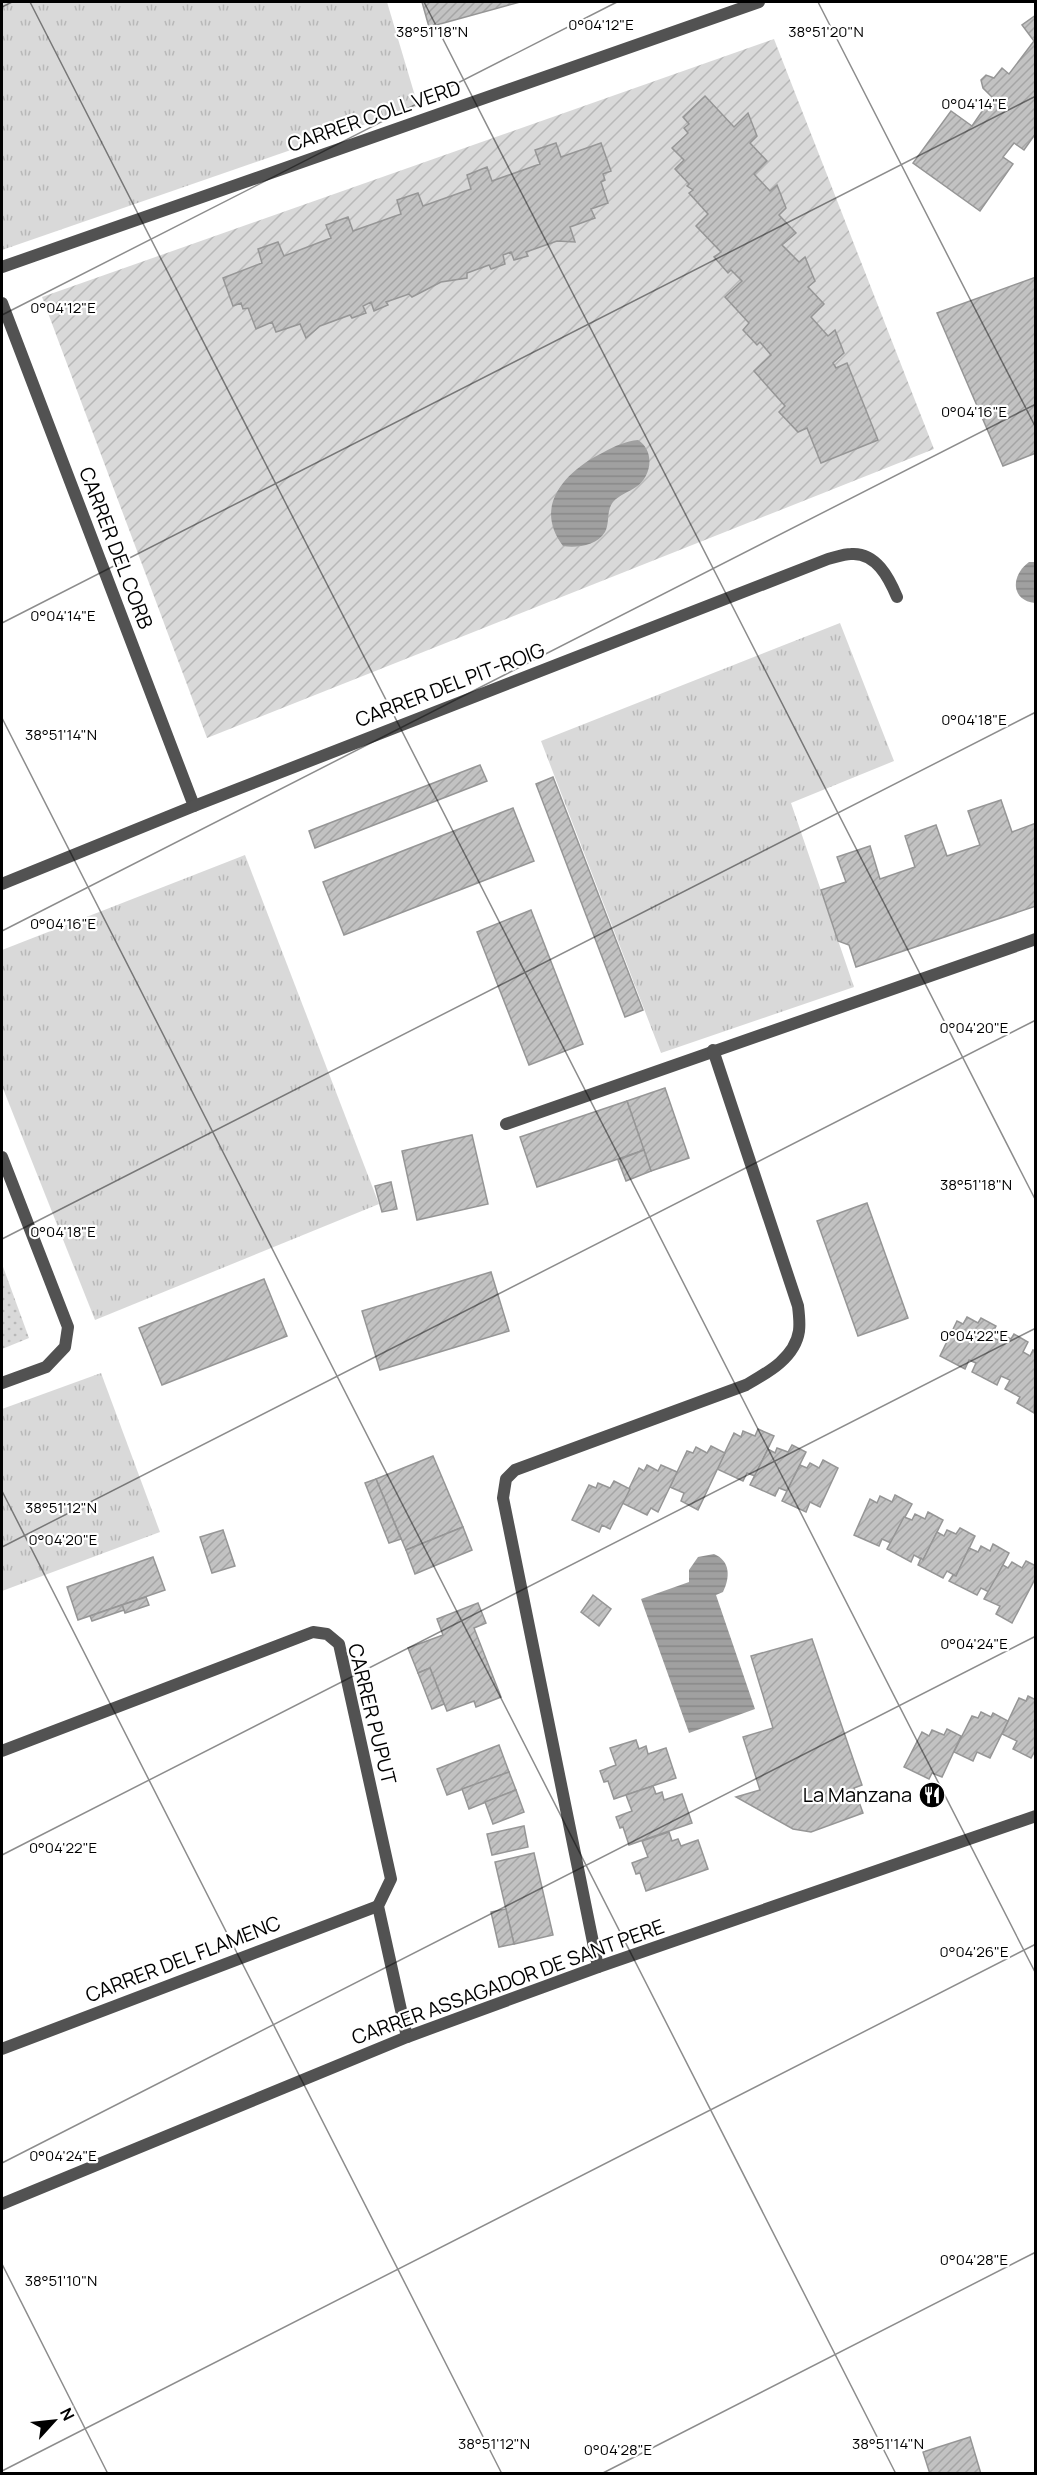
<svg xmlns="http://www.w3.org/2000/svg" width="1037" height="2475" font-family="Manrope,sans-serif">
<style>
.grass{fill:url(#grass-tufts)}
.park{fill:url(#park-dots)}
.garden{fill:url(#garden-furrows)}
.water{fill:url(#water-rules)}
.building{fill:url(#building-hatch);stroke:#969696;stroke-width:1.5}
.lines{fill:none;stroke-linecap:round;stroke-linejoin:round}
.lane{stroke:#525252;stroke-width:12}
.street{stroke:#525252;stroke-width:12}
.ticks{fill:none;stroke:#000;stroke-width:1.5;stroke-opacity:0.45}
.labels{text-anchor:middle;stroke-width:4.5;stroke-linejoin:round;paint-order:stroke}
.street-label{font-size:20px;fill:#000;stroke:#fff}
.poi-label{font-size:20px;fill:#000;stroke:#fff;text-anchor:end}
.ticks-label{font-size:15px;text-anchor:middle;fill:#000;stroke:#fff;stroke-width:4.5;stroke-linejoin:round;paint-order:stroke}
</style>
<defs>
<pattern id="grass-tufts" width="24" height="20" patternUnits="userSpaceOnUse" patternTransform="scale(1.5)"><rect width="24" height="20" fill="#d9d9d9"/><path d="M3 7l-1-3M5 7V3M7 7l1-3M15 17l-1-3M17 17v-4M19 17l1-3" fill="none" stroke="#b8b8b8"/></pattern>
<pattern id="park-dots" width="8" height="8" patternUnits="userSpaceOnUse" patternTransform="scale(1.5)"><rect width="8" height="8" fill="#d9d9d9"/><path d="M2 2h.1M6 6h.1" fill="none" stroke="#b8b8b8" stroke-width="1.8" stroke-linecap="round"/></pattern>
<pattern id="garden-furrows" width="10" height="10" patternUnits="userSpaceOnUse" patternTransform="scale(1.5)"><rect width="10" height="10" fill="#d9d9d9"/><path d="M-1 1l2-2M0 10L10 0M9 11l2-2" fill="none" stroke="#b8b8b8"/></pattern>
<pattern id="water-rules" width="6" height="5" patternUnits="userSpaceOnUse" patternTransform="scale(1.5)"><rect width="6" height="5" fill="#a0a0a0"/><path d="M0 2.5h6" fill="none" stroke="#888"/></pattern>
<pattern id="building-hatch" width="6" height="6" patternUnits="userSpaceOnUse" patternTransform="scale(1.5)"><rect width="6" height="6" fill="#c2c2c2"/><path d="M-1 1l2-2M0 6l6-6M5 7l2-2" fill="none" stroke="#a5a5a5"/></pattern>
</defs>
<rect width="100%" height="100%" fill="#fff"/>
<g class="grass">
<path d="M2,2H387L418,106L2,250Z"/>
<path d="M840,623L894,761L791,803L854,987L661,1053L541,741Z"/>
<path d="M245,855L379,1204L95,1320L2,1086V950Z"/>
<path d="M101,1373L160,1532L2,1591V1409Z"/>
</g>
<path class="park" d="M2,1264L29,1338L2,1349Z"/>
<path class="garden" d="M774,39L934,449L207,738L42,297Z"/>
<g class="water">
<path d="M638,440C655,451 652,476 636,487C629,492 619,495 613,502C606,511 610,523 605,532C597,546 576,548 563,546C532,505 567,470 604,452C615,446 626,441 638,440Z"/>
<path d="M1029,562H1035V603C1010,600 1011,575 1029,562Z"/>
<path d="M714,1554C731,1561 730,1578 723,1592L716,1595L755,1709L689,1733L641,1599L689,1582V1570L698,1557Z"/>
</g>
<g class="building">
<path d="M422,2H520L429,27Z"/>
<path d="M1036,15V133L1024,150L1014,143L1003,157L1013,164L980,211L913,163L951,111L972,126L992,97L983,88L981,80L986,75L994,78L1002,68L1009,74L1034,41L1022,25Z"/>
<path d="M705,96L734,127L748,113L757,136L750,143L767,161L754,174L770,191L777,185L786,208L779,215L796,233L782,245L799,262L805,257L815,281L808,287L824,304L811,317L828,336L835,330L844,353L833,363L836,368L847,363L878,440L821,463L807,428L798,432L779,412L785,406L754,371L771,355L760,342L757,345L743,330L749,323L725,297L742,281L731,270L728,273L714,257L721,252L696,226L708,214L689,193L693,190L687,186L689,184L675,169L684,160L672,148L688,133L684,128L689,124L683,117Z"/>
<path d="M556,143L561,157L601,143L611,171L603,174L605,180L601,182L608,203L591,209L595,218L570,227L575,242L557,241L526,252L528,256L514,260L511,252L503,255L505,264L491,269L489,265L467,273V278L441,282L412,297L409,294L386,302L388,305L374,311L371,302L363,306L366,313L352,318L350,315L320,326L306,338L300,324L276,332L272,322L256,329L248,308L243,309L241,303L233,306L223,278L262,263L258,249L278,242L284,256L331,238L326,225L348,217L353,231L401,214L397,200L418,193L423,206L471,189L467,175L487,167L492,181L540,164L535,150Z"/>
<path d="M1036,277V453L1003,466L937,313Z"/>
<path d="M480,765L487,781L315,848L309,831Z"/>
<path d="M553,777L643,1010L625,1017L536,784Z"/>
<path d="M1001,800L1012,832L1036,823V906L856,967L849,945L838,941L821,890L846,882L837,857L870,846L880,879L915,867L905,836L936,825L947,856L980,845L968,811Z"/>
<path d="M513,808L534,861L344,935L323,882Z"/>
<path d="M531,910L583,1044L529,1065L477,932Z"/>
<path d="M665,1088L689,1158L651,1171L627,1101Z"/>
<path d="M627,1101L644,1150L537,1187L520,1137Z"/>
<path d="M472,1135L488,1204L417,1220L402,1151Z"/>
<path d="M644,1150L651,1171L626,1181L618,1160Z"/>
<path d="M391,1182L397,1209L382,1212L375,1186Z"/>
<path d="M867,1203L908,1318L858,1336L817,1221Z"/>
<path d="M491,1272L509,1331L380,1370L362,1311Z"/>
<path d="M264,1279L287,1336L162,1385L139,1328Z"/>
<path d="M967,1317L978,1323L981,1318L996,1326L991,1337L998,1340L1001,1334L1011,1339L1014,1334L1028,1342L1023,1352L1030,1356L1033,1350L1036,1351L1034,1413L1017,1403L1020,1397L1005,1389L1010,1380L1001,1376L997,1385L972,1372L976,1363L969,1360L965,1369L940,1356L957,1321L963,1324Z"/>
<path d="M758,1429L774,1436L755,1476L747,1473L743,1481L717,1469L734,1433L741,1437L743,1431L755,1436Z"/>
<path d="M792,1445L806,1452L787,1491L779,1488L775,1496L750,1485L768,1449L775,1453L777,1448L788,1452Z"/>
<path d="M711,1446L725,1453L698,1510L681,1501L684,1493L670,1487L687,1451L693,1453L696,1447L707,1453Z"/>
<path d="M433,1456L463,1527L406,1550L376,1479Z"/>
<path d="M823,1460L838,1468L820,1507L810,1502L806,1512L782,1501L800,1465L807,1468L810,1463L819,1468Z"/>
<path d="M647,1465L658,1471L661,1465L677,1472L658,1512L651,1508L647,1515L622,1503L639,1468L644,1471Z"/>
<path d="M376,1479L401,1539L389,1543L365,1483Z"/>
<path d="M614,1481L630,1489L610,1529L602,1525L599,1532L572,1520L589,1485L596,1488L598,1483L610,1488Z"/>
<path d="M895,1495L912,1504L891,1543L882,1539L879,1546L854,1535L870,1499L877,1503L880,1496L892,1502Z"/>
<path d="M928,1512L943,1520L923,1560L914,1555L911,1562L887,1549L904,1517L912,1520L915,1514L925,1519Z"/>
<path d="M463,1527L472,1550L415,1574L406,1550Z"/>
<path d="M960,1528L975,1536L956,1576L947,1571L943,1578L918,1565L921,1558L923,1560L937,1532L944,1536L947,1530L956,1534Z"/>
<path d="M223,1530L235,1566L212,1573L200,1537Z"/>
<path d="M993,1544L1009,1553L989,1592L981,1588L977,1595L949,1581L953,1575L956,1576L969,1548L978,1552L981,1546L990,1551Z"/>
<path d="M153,1557L165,1590L78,1620L67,1587Z"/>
<path d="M1026,1561L1036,1566V1577L1012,1623L996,1614L1000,1606L984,1599L1003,1565L1008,1568L1012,1562L1022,1568Z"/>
<path d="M593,1595L611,1609L599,1626L581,1612Z"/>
<path d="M146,1597L149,1605L125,1613L122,1605Z"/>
<path d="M478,1603L486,1623L474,1628L501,1697L476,1707L474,1701L447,1711L430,1668L418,1673L408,1648L443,1635L437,1619Z"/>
<path d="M122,1605L124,1610L92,1621L90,1616Z"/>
<path d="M812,1639L862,1785L854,1788L863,1813L811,1832L793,1829L736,1797L760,1790L743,1737L773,1728L751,1656Z"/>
<path d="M430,1668L444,1704L432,1709L418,1673Z"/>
<path d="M1028,1696L1036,1700V1749L1031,1758L1013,1749L1017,1741L1002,1734L1019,1698L1026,1701Z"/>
<path d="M981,1712L991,1717L993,1713L1008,1721L990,1758L977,1752L973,1761L954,1752L972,1716L978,1718Z"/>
<path d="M947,1729L961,1736L942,1777L932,1773L929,1779L904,1767L922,1732L929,1736L932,1730L944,1735Z"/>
<path d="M636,1740L639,1749L646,1746L648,1754L666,1748L676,1778L614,1799L608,1781L604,1782L600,1771L616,1765L610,1748Z"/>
<path d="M499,1745L509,1772L447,1795L437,1769Z"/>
<path d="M509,1772L516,1790L469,1809L462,1789Z"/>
<path d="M653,1786L656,1794L662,1792L664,1800L682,1794L692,1823L629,1845L623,1827L620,1828L616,1817L632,1811L626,1795Z"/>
<path d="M516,1790L524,1812L493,1824L485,1802Z"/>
<path d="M524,1826L528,1847L492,1855L487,1834Z"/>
<path d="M669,1832L672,1841L678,1839L681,1846L698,1840L708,1869L646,1891L640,1873L636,1874L632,1863L648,1857L642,1841Z"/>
<path d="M534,1853L553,1935L514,1944L495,1862Z"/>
<path d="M506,1909L514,1944L499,1947L491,1912Z"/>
<path d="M970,2437L981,2474H930L923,2452Z"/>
</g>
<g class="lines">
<g class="lane">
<path d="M506,1124L1036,939"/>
<path d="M598,1967L503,1498L506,1479L515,1470L746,1385C767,1373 795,1358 799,1331C800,1323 799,1314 798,1306L713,1050"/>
</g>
<g class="street">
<path d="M2,267L759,2"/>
<path d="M2,303L194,806"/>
<path d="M2,884L194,806L828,559C836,557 844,554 851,554C876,552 889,578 897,597"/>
<path d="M2,1157L68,1327L65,1347L46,1367L2,1383"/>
<path d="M2,1751L313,1632L327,1634L339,1644L391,1879L378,1906L407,2037"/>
<path d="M2,2049L378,1906"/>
<path d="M2,2204L407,2037L598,1967L1036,1816"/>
</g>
</g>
<path class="ticks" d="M30,2L1036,1974M424,2L1036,1201M818,2L1036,428M2,7L12,2M2,315L617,2M2,623L1036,96M2,718L896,2474M2,931L1036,404M2,1239L1036,712M2,1491L502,2474M2,1547L1036,1020M2,1855L1036,1328M2,2163L1036,1636M2,2264L108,2474M2,2471L1036,1944M601,2474L1036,2252"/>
<defs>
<symbol id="restaurant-disc" viewBox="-11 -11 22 22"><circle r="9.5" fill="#000" stroke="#fff"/><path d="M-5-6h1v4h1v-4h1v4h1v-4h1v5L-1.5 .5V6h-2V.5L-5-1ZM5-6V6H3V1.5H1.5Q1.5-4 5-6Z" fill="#fff"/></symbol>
</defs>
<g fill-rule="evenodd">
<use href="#restaurant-disc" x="917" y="1780" width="30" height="30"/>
</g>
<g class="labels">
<g class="street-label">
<text transform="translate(374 116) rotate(-19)" y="7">CARRER COLL VERD</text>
<text transform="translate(116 548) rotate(69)" y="7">CARRER DEL CORB</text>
<text transform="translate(450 685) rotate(-21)" y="7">CARRER DEL PIT-ROIG</text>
<text transform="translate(372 1714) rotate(76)" y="7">CARRER PUPUT</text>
<text transform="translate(183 1959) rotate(-21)" y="7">CARRER DEL FLAMENC</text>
<text transform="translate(508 1982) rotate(-20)" y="7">CARRER ASSAGADOR DE SANT PERE</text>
</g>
<g class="poi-label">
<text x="912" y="1802">La Manzana</text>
</g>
</g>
<g class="ticks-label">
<text x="601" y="30">0°04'12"E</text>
<text x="432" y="37">38°51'18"N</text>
<text x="826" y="37">38°51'20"N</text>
<text x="974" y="109">0°04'14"E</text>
<text x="63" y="313">0°04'12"E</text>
<text x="974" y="417">0°04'16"E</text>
<text x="63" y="621">0°04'14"E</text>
<text x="974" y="725">0°04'18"E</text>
<text x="61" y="740">38°51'14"N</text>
<text x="63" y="929">0°04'16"E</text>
<text x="974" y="1033">0°04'20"E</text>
<text x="976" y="1190">38°51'18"N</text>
<text x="63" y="1237">0°04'18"E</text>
<text x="974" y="1341">0°04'22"E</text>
<text x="61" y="1513">38°51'12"N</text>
<text x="63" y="1545">0°04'20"E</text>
<text x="974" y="1649">0°04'24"E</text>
<text x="63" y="1853">0°04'22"E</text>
<text x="974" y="1957">0°04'26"E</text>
<text x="63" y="2161">0°04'24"E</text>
<text x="974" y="2265">0°04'28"E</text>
<text x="61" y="2286">38°51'10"N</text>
<text x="494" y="2449">38°51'12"N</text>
<text x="888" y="2449">38°51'14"N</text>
<text x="618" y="2455">0°04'28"E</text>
</g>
<rect width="1037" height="2475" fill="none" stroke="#000000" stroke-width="6"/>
<g transform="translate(54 2421) rotate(63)" stroke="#ffffff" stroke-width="4.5" paint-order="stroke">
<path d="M0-4.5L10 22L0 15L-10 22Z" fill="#000000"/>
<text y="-9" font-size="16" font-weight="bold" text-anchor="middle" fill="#000000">N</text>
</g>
</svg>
